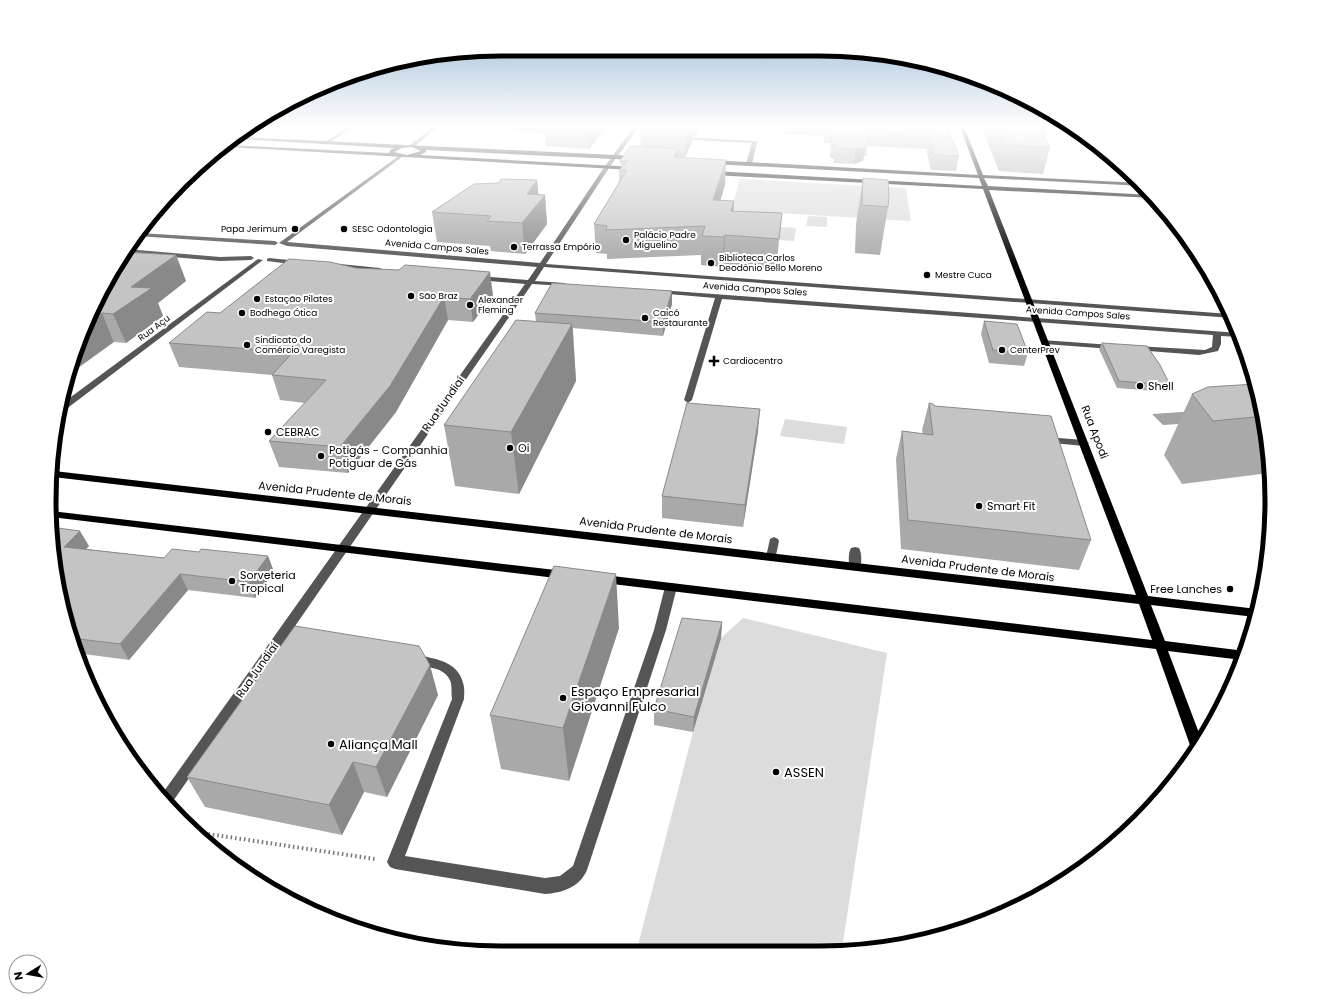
<svg xmlns="http://www.w3.org/2000/svg" width="1321" height="1002" font-family="Poppins,sans-serif">
<style>
.green{fill:#dcdcdc}
.water{fill:#a3a3a3}
.lines{fill:none;stroke-linecap:round;stroke-linejoin:round}
.path{stroke:#777;stroke-width:4;stroke-dasharray:1.5 3;stroke-linecap:butt}
.minor{fill:#555;fill-rule:evenodd}
.major{fill:#000;fill-rule:evenodd}
.wall{fill:#a9a9a9}
.shaded-wall{fill:#898989}
.building{fill:#c4c4c4;stroke:#898989}
.poi-dot{fill:#000;stroke:#fff;stroke-width:1.5}
.labels{text-anchor:middle;stroke-width:4;stroke-linejoin:round;paint-order:stroke}
.far-poi-label{font-size:9px;fill:#000;stroke:#fff;text-anchor:start}
.far-street-label{font-size:9px;fill:#000;stroke:#fff}
.poi-label{font-size:11px;fill:#000;stroke:#fff;text-anchor:start}
.street-label{font-size:11px;fill:#000;stroke:#fff}
.near-poi-label{font-size:13px;fill:#000;stroke:#fff;text-anchor:start}
.rim{fill:none;stroke:#000;stroke-width:5}
</style>
<rect width="100%" height="100%" fill="#fff"/>
<g class="green">
<path d="M740,179L906,188L911,221L731,210Z"/>
<path d="M808,216L827,217V227L806,226Z"/>
<path d="M750,225L796,228L794,241L747,238Z"/>
<path d="M785,419L847,427L844,444L780,436Z"/>
<path d="M743,618L887,653L842,949H637L693,732L721,638Z"/>
</g>
<path class="water" d="M1197,411L1210,422L1163,425L1152,414Z"/>
<g class="lines">
<path class="path" d="M195,832L375,859"/>
<g class="minor">
<path d="M347,127H353L329,143L325,142Z"/>
<path d="M433,127H438L414,147H410V145Z"/>
<path d="M634,127H639L609,168L546,264L1230,314L1232,318L544,267L535,281L564,283L567,285L566,286L532,284L284,642L299,644L301,647L299,650L295,652L278,651L171,804L162,794L525,284L478,280L475,278L478,276L528,280L537,267L287,246L279,243L400,155H402V157L287,242L540,263L605,166Z"/>
<path d="M680,137L755,141L757,142L752,164L749,166L746,164L752,143L678,139Z"/>
<path d="M139,233L275,241L278,243L275,245L136,236Z"/>
<path d="M126,249L220,257L251,256L254,258L251,260L220,261L124,253Z"/>
<path d="M269,258L299,261L302,263L299,265L267,261V259Z"/>
<path d="M258,259L263,260L61,413L58,414L60,405Z"/>
<path d="M340,264L380,268L383,270L380,272L338,267L337,266Z"/>
<path d="M659,290L1239,333L1240,337L1221,336V344L1218,351L1199,355L1136,350L1132,348L1136,346L1205,350L1212,347L1213,335L722,299L692,400L688,403L684,400L715,298L657,293L656,292Z"/>
<path d="M1042,340L1112,345L1116,347L1112,349L1045,344H1042Z"/>
<path d="M1046,437L1084,440L1089,443L1084,446L1043,442L1041,440Z"/>
<path d="M774,537L778,539L779,541L775,560H767L766,557L770,539Z"/>
<path d="M855,547L859,548C862,553 862,565 859,570H851C848,565 848,553 851,548Z"/>
<path d="M671,583L675,584L677,587L666,630L587,870C580,887 562,893 545,894L395,869L390,867L387,862L452,699C451,694 452,688 451,683C446,665 423,668 410,663L408,660L410,657C416,654 424,656 431,658C446,661 460,668 463,683C465,688 464,694 464,699L405,856L545,878L560,876L573,866L654,630L665,587L667,584Z"/>
</g>
<g class="major">
<path d="M960,127H964L983,175L1141,183L1144,186L984,178L988,186L1151,195L1154,198L989,190L1148,596L1257,609L1255,617L1151,605L1165,641L1245,651L1242,660L1168,651L1202,741L1195,753L1191,748L1156,649L604,583L600,582L598,579L600,576L604,575L1152,640L1139,604L53,477L54,471L1136,595L983,189L713,175L710,173L713,171L982,186L979,178L712,164L709,162L712,160L978,175Z"/>
<path d="M240,137L636,156L639,158L636,160L426,150V152L420,155L635,167L636,168L633,170L226,147L229,145L389,153L390,150L394,148L237,139ZM412,147L421,151L407,155L394,152L402,148Z"/>
<path d="M51,511L564,571L568,572L570,575L568,578L564,579L51,517Z"/>
</g>
</g>
<g class="wall">
<path d="M509,127H606L589,149L546,146L545,133L510,131Z"/>
<path d="M640,127H699L695,137L692,136V142L685,157L725,185L720,201H734L733,211L782,213L776,269L724,264L723,267L701,265V255L607,259V254L596,253L594,224L619,182V170L621,168L620,161L641,147Z"/>
<path d="M784,127H947L959,156L956,171L931,170L926,149L867,146L866,156H864L863,161L854,164L834,163V159L830,158L831,143H824V136L784,134Z"/>
<path d="M984,127H1048L1045,139L1050,147L1043,174L999,171L983,131Z"/>
<path d="M863,178L888,207L880,255L855,253L856,224Z"/>
<path d="M537,180L538,194L545,195L547,224L525,254L491,251L490,246L437,242L432,212Z"/>
<path d="M176,255L186,281L158,303L163,316L126,343L114,342L96,301Z"/>
<path d="M356,268L493,295L473,322L448,320L396,412L348,473L279,467L269,441L305,403L280,400L272,375L179,367L169,343L220,313Z"/>
<path d="M672,291V304L663,336L573,328L576,381L519,494L455,486L444,425L536,321L535,313Z"/>
<path d="M984,321L1028,353L1024,366L989,363L981,334Z"/>
<path d="M1102,343L1170,385L1167,392L1117,388L1099,349Z"/>
<path d="M1192,394L1263,413L1269,473L1182,484L1164,455Z"/>
<path d="M929,403L935,406L1091,540L1079,570L901,549L896,459L902,431L923,434L922,430Z"/>
<path d="M758,431L743,527L662,518V496Z"/>
<path d="M50,530L89,546L86,549L164,558L199,552L268,556L274,572L255,598L188,590L129,660L76,653L73,647Z"/>
<path d="M722,622L721,638L693,732L654,725V709Z"/>
<path d="M619,628L569,781L501,769L490,715Z"/>
<path d="M438,695L387,797L364,792L342,835L205,807L187,777Z"/>
</g>
<g class="shaded-wall">
<path d="M590,127H606L589,149L588,129Z"/>
<path d="M686,127H693L692,142L685,157Z"/>
<path d="M695,127H699L695,137Z"/>
<path d="M865,147L863,161L854,164L856,149Z"/>
<path d="M678,149V174L674,157Z"/>
<path d="M726,160L725,185L712,228L713,200Z"/>
<path d="M537,180L539,202L545,195L547,224L525,254L522,223L527,194Z"/>
<path d="M734,201L732,229L731,211Z"/>
<path d="M725,235L724,264L723,267L724,237Z"/>
<path d="M176,255L186,281L158,303L163,316L126,343L113,314L131,287Z"/>
<path d="M490,272L493,295L473,322L470,299Z"/>
<path d="M672,291V304L663,336V322Z"/>
<path d="M444,297L448,320L396,412L348,473L340,447Z"/>
<path d="M102,313L114,342L71,373L89,322Z"/>
<path d="M572,324L576,381L519,494L511,432Z"/>
<path d="M71,373L75,381L67,386Z"/>
<path d="M760,409L758,431L743,527L745,505Z"/>
<path d="M80,531L89,546L74,562L64,547Z"/>
<path d="M268,556L274,572L255,598L249,582Z"/>
<path d="M180,574L188,590L129,660L120,644Z"/>
<path d="M616,574L619,628L569,781L563,728Z"/>
<path d="M722,622L721,638L693,732L694,717Z"/>
<path d="M430,665L438,695L387,797L376,767Z"/>
<path d="M353,762L364,792L342,835L329,805Z"/>
</g>
<g class="building">
<path d="M552,127H590L588,129Z"/>
<path d="M826,127H947L959,156L934,155L929,135L867,132L868,142H866L865,147L856,149L836,148L835,144H831L832,129L825,128Z"/>
<path d="M998,127H1038L1050,147L1005,145Z"/>
<path d="M630,146L678,149L674,157L726,160L713,200L734,201L731,211L782,213L779,239L725,235L724,237L702,236L705,226L606,230L607,226L594,224L627,170H619L628,161H620Z"/>
<path d="M863,178L888,180L889,194L888,207L862,205Z"/>
<path d="M501,179L537,180L527,194L545,195L522,223L487,221L491,216L432,212L474,184L499,183Z"/>
<path d="M124,252L176,255L131,287L152,288L113,314L102,313L89,322L96,301Z"/>
<path d="M289,259L330,262L356,268L399,270L405,265L490,272L470,299L444,297L390,386L340,447L269,441L326,380L272,375L293,352L169,343L207,312L220,313Z"/>
<path d="M552,283L672,291L663,322L535,313Z"/>
<path d="M516,320L572,324L511,432L444,425Z"/>
<path d="M984,321L1017,324L1028,353L993,350Z"/>
<path d="M1102,343L1147,346L1160,365L1170,385L1119,381Z"/>
<path d="M1255,384L1263,413L1264,416L1213,421L1192,394L1208,387Z"/>
<path d="M687,403L760,409L745,505L662,496Z"/>
<path d="M929,403L933,404L935,406L1051,416L1091,540L908,520L902,431L933,435Z"/>
<path d="M50,527L80,531L64,547L164,558L172,549L199,552L201,549L268,556L249,582L180,574L120,644L71,638L50,530Z"/>
<path d="M554,566L616,574L563,728L490,715Z"/>
<path d="M682,618L722,622L694,717L654,709Z"/>
<path d="M295,626L419,646L430,665L376,767L353,762L329,805L187,777Z"/>
</g>
<linearGradient id="sky" x2="0" y2="1"><stop stop-color="#8cadcc"/><stop offset="0.47" stop-color="#fff"/><stop offset="1" stop-color="#fff" stop-opacity="0"/></linearGradient>
<rect width="1321" height="268" fill="url(#sky)"/>
<g class="poi-dot">
<circle cx="295" cy="229" r="4"/>
<circle cx="344" cy="229" r="4"/>
<circle cx="626" cy="240" r="4"/>
<circle cx="514" cy="247" r="4"/>
<circle cx="711" cy="263" r="4"/>
<circle cx="927" cy="275" r="4"/>
<circle cx="411" cy="296" r="4"/>
<circle cx="257" cy="299" r="4"/>
<circle cx="470" cy="305" r="4"/>
<circle cx="242" cy="313" r="4"/>
<circle cx="645" cy="318" r="4"/>
<circle cx="247" cy="345" r="4"/>
<circle cx="1002" cy="350" r="4"/>
<path d="M712 355h4v4h4v4h-4v4h-4v-4h-4v-4h4z"/>
<circle cx="1140" cy="386" r="4"/>
<circle cx="268" cy="432" r="4"/>
<circle cx="510" cy="448" r="4"/>
<circle cx="321" cy="456" r="4"/>
<circle cx="979" cy="506" r="4"/>
<circle cx="232" cy="581" r="4"/>
<circle cx="1230" cy="589" r="4"/>
<circle cx="563" cy="698" r="4"/>
<circle cx="331" cy="744" r="4"/>
<circle cx="776" cy="772" r="4"/>
</g>
<g class="labels">
<g class="far-poi-label">
<text x="287" y="232" text-anchor="end">Papa Jerimum</text>
<text x="352" y="232">SESC Odontologia</text>
<text x="634" y="238">Palácio Padre<tspan x="634" dy="10">Miguelino</tspan></text>
<text x="522" y="250">Terrassa Empório</text>
<text x="719" y="261">Biblioteca Carlos<tspan x="719" dy="10">Deodônio Bello Moreno</tspan></text>
<text x="935" y="278">Mestre Cuca</text>
<text x="419" y="299">São Braz</text>
<text x="265" y="302">Estação Pilates</text>
<text x="478" y="303">Alexander<tspan x="478" dy="10">Fleming</tspan></text>
<text x="250" y="316">Bodhega Ótica</text>
<text x="653" y="316">Caicó<tspan x="653" dy="10">Restaurante</tspan></text>
<text x="255" y="343">Sindicato do<tspan x="255" dy="10">Comércio Varegista</tspan></text>
<text x="1010" y="353">CenterPrev</text>
<text x="723" y="364">Cardiocentro</text>
</g>
<g class="far-street-label">
<text transform="translate(437 247) rotate(5)" y="3">Avenida Campos Sales</text>
<text transform="translate(755 289) rotate(4)" y="3">Avenida Campos Sales</text>
<text transform="translate(1078 313) rotate(4)" y="3">Avenida Campos Sales</text>
<text transform="translate(154 328) rotate(-37)" y="3">Rua Açu</text>
</g>
<g class="poi-label">
<text x="1148" y="390">Shell</text>
<text x="276" y="436">CEBRAC</text>
<text x="518" y="452">Oi</text>
<text x="329" y="454">Potigás - Companhia<tspan x="329" dy="13">Potiguar de Gás</tspan></text>
<text x="987" y="510">Smart Fit</text>
<text x="240" y="579">Sorveteria<tspan x="240" dy="13">Tropical</tspan></text>
<text x="1222" y="593" text-anchor="end">Free Lanches</text>
</g>
<g class="street-label">
<text transform="translate(443 404) rotate(-55)" y="4">Rua Jundiaí</text>
<text transform="translate(1095 432) rotate(69)" y="4">Rua Apodi</text>
<text transform="translate(335 493) rotate(6)" y="4">Avenida Prudente de Morais</text>
<text transform="translate(656 530) rotate(7)" y="4">Avenida Prudente de Morais</text>
<text transform="translate(978 568) rotate(7)" y="4">Avenida Prudente de Morais</text>
<text transform="translate(257 670) rotate(-55)" y="4">Rua Jundiaí</text>
</g>
<g class="near-poi-label">
<text x="571" y="696">Espaço Empresarial<tspan x="571" dy="15">Giovanni Fulco</tspan></text>
<text x="339" y="749">Aliança Mall</text>
<text x="784" y="777">ASSEN</text>
</g>
</g>
<path d="M0 0H1321V1002H0ZM501 56H820A445 445 0 0 1 1265 501V501A445 445 0 0 1 820 946H501A445 445 0 0 1 56 501V501A445 445 0 0 1 501 56Z" fill="#fff" fill-rule="evenodd"/>
<path class="rim" d="M501 56H820A445 445 0 0 1 1265 501V501A445 445 0 0 1 820 946H501A445 445 0 0 1 56 501V501A445 445 0 0 1 501 56Z"/>
<g transform="translate(28 974) rotate(259)"><circle r="19" fill="#ffffff" stroke="#999999"/>
<path d="M0-3L7 15L0 10L-7 15Z" fill="#000000"/>
<text y="-6" font-size="11" font-weight="bold" text-anchor="middle" fill="#000000">N</text>
</g>
</svg>
